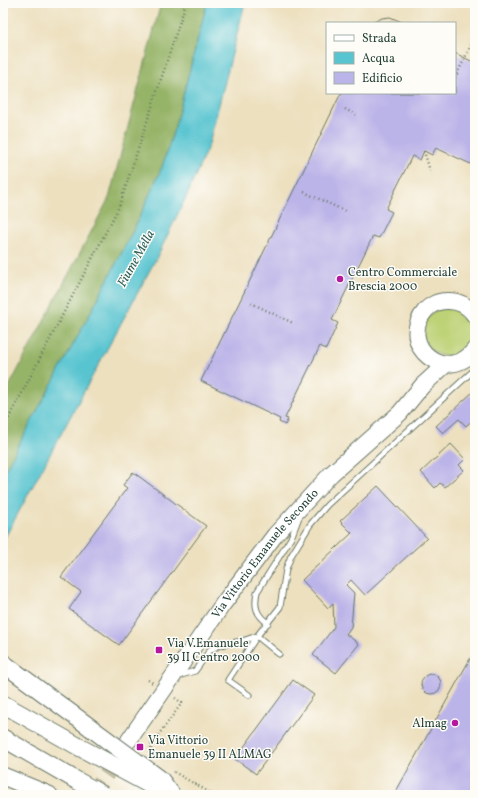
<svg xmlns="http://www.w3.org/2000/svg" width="478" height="798" font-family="Vollkorn,serif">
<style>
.green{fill:#bdd276;stroke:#6e8855}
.forest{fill:#96b467;stroke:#5a784e}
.water{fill:#58c4d0;stroke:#3c8082}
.building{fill:#bbb4e8}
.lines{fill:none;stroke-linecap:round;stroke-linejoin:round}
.primary-tunnel{stroke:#c4bfa3;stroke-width:16;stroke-dasharray:16 8;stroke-linecap:butt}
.service-casing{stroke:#677665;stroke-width:7}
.primary-casing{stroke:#677665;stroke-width:18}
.trunk-casing{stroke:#677665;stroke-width:19}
.path{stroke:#677665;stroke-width:2.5;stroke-dasharray:1 3;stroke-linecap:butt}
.service{stroke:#fff;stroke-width:5}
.primary{stroke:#fff;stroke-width:16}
.trunk{stroke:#fff;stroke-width:17}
.trunk-bridge-casing{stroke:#677665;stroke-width:19;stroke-linecap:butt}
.trunk-bridge{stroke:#fff;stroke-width:17}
.poi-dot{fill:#b5179e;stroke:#fdfcf7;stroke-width:1.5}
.labels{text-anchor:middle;stroke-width:3;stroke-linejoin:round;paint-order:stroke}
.poi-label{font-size:12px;fill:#1f3d34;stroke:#fdfcf7;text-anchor:start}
.street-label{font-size:12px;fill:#1f3d34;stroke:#fdfcf7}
.water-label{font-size:13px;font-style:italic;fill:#2d5f5b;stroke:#fdfcf7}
</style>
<rect width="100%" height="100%" fill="#fdfcf7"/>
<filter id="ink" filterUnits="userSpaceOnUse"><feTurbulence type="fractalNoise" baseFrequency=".025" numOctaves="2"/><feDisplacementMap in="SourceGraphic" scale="8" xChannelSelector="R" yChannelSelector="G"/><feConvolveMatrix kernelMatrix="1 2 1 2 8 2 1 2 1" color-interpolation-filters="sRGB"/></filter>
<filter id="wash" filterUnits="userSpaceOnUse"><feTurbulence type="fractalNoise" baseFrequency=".012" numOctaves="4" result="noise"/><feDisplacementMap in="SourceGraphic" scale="16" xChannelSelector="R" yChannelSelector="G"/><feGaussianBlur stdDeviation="0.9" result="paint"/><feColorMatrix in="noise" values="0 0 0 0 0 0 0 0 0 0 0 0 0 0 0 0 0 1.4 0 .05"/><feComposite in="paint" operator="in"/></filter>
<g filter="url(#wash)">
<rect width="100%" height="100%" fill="#ede0bf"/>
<circle class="green" cx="447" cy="332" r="24"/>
<path class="forest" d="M161,3H207L176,123L162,167L135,227L93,308L3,474V398L109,198Z"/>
<path class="water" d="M207,3H245L209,144L188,193L157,257L3,541V474L93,308L135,227L162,167L176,123Z"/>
<g id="blocks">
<g class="building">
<path d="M390,17L404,23H372L382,18Z"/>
<path d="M455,53L475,63V166L436,148L432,155L424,151L420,160L412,156L386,209L392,212L379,238L373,236L332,320L338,323L326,349L320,346L285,418L288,419L285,425L279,422L280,419L201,381L341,93H455Z"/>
<path d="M475,390V418L466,426L459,419L443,433L436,426Z"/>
<path d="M451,444L465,459L459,465L464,470L445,487L440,483L435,488L421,472Z"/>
<path d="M133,472L206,526L119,645L69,609L81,592L61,577L127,488L123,485Z"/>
<path d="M378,486L427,538L365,595L351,580L346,585L354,593L351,627L346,634L359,644L336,673L313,655L334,627L333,603L328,608L302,580L352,533L340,521Z"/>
<path d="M475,650V795H394Z"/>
<circle cx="431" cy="684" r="10"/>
<path d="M293,680L314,695L256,774L235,759Z"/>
</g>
</g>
</g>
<g filter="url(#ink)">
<use href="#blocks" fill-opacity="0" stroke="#677665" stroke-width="1"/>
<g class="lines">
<path class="primary-tunnel" d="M92,795L120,755"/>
<defs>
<g id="service">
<path d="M268,623C256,615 254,606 257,592L291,538L299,517"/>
<path d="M178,676L195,671L210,650L220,645L242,641L257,636L279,654"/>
<path d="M249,695L228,680L257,636L280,607L286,569L291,556L310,525L327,505L475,369"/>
</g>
<g id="primary">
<path d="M475,316C469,306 458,300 446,301C438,301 430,305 425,311C396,346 448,386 475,349"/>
<path id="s1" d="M129,740L223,604L275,535L331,474L400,413L422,386L446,364"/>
</g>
<g id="trunk">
<path d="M3,663L91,728"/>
<path d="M3,704L81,748"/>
<path d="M3,738L74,779"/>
<path d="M3,776L49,795"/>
</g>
</defs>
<use href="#service" class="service-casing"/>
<use href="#primary" class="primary-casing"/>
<use href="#trunk" class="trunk-casing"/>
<g class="path">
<path d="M455,78L475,37"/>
<path d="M345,109L356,115"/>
<path d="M424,151L431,174"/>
<path d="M304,192L347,212"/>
<path d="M251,303L293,323"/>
<path d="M3,429L119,207L186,3"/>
<path d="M148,680L153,683"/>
<path d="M151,753V745L182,703L175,698"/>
<path d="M174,772L214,795"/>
</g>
<use href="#service" class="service"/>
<use href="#primary" class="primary"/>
<use href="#trunk" class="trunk"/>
<defs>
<g id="trunk-bridge">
<path d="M91,728L160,779L172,795"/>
<path d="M81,748L163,792"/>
<path d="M74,779L103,795"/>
</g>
</defs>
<use href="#trunk-bridge" class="trunk-bridge-casing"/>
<use href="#trunk-bridge" class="trunk-bridge"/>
</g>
</g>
<g class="poi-dot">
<circle cx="340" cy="279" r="4"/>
<rect x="155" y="646" width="8" height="8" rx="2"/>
<circle cx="455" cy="723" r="4"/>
<rect x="136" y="743" width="8" height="8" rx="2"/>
</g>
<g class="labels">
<g class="poi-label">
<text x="348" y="276">Centro Commerciale<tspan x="348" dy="14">Brescia 2000</tspan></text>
<text x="167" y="647">Via V.Emanuele<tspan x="167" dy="14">39 II Centro 2000</tspan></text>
<text x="447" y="727" text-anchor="end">Almag</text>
<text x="148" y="744">Via Vittorio<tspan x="148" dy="14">Emanuele 39 II ALMAG</tspan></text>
</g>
<g class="street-label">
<text dy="4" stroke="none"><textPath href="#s1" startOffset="231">Via Vittorio Emanuele Secondo</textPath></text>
</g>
<g class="water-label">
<text transform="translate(135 258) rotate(-61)" y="5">Fiume Mella</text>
</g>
</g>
<rect width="478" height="798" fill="none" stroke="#fdfcf7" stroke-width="16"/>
<rect x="326" y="22" width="130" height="72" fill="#fdfcf7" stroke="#a4b0a9"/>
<rect x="334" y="35" width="20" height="6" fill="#ffffff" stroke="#a4b0a9"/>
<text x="362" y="42" font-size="12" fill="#1f3d34">Strada</text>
<rect x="334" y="52" width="20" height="12" fill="#58c4d0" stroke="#a4b0a9"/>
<text x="362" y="62" font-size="12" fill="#1f3d34">Acqua</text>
<rect x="334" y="72" width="20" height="12" fill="#bbb4e8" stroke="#a4b0a9"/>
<text x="362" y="82" font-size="12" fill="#1f3d34">Edificio</text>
</svg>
